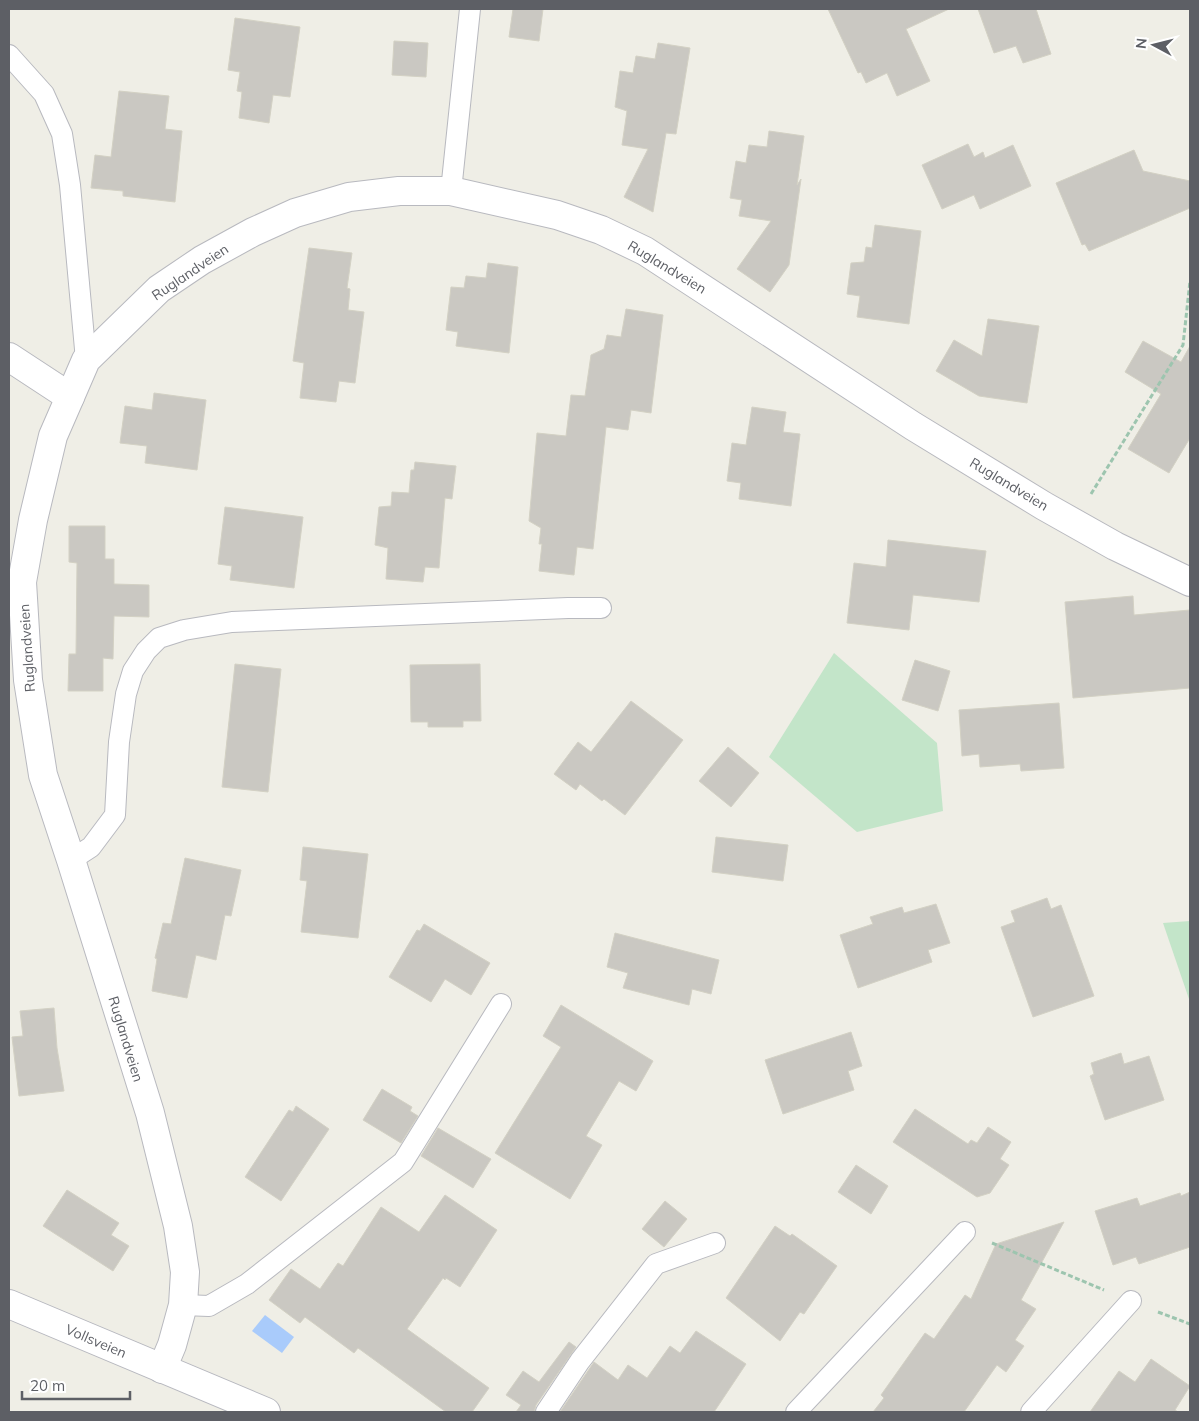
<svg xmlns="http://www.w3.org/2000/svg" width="1199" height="1421" font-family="Mulish,sans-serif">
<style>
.green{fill:#c3e5c9}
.water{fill:#a9cbfb}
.building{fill:#cac8c2;stroke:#d3d1c4}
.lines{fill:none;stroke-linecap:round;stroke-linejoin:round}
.service-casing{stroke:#b8b9bf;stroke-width:22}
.minor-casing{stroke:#b8b9bf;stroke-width:30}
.secondary-casing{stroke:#b7b8bf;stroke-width:30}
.path{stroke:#9dc5af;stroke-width:3;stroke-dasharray:5 2.5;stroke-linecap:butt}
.service{stroke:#fff;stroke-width:20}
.minor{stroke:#fff;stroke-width:28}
.secondary{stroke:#fff;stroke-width:28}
.labels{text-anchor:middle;stroke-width:4;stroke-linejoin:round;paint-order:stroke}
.street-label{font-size:14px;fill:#5d5f65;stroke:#fff}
</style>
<rect width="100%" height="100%" fill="#efeee6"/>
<g class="green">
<path d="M834,653L937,743L943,811L857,832L769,757Z"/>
<path d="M1190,921V1002L1163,923Z"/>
</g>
<path class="water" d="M265,1315L294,1337L282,1353L252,1331Z"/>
<g class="building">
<path d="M513,9H543L539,41L509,37Z"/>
<path d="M828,9H949L906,29L930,81L897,96L887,73L866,83L861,72L858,73Z"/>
<path d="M978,9H1036L1051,54L1023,63L1016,46L994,53Z"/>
<path d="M235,18L300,27L290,97L273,95L269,123L239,118L242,92L237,91L240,72L228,70Z"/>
<path d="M394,41L428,43L426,77L392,75Z"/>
<path d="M658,43L690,48L676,134L666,133L653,212L624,197L648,149L622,145L627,111L615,107L620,71L633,73L636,56L655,59Z"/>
<path d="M119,91L169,96L165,129L182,131L175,202L123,196V191L91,188L95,155L111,157Z"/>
<path d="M769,131L804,136L797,185L801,179L789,265L770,292L737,269L771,221L739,216L742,200L730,198L736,161L746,163L749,145L767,147Z"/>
<path d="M968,144L974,157L983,152L985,158L1013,145L1031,186L980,209L974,195L942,209L922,165Z"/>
<path d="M1134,150L1143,171L1190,181V208L1089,251L1085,244L1082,245L1056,183Z"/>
<path d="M875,225L921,231L909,324L857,317L860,296L847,294L851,263L864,262L866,247L872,248Z"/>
<path d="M309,248L352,253L347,288L350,289L348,310L364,312L355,383L339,381L336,402L300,398L304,363L293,361Z"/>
<path d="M488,263L518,267L509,353L456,346L458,332L446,330L451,287L464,288L466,276L486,278Z"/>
<path d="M626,309L663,315L651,413L631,410L628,430L606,427L593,549L577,547L574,575L539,571L542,544H539L541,528L529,521L537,433L566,436L571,395L585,396L591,355L604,349L607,335L621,337Z"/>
<path d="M988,319L1039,326L1027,403L979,396L936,371L954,340L982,356Z"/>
<path d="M1143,341L1181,362L1190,346V438L1169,473L1128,449L1161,394L1125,372Z"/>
<path d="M154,393L206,400L197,470L145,463L147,446L120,443L125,406L152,410Z"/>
<path d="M752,407L786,412L783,432L800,434L791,506L739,499L741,483L727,481L732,443L746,445Z"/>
<path d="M415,462L456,466L452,499L445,498L439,568L425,567L423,582L386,579L388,548L375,545L379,507L391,506L392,492L409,493L411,470H414Z"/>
<path d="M225,507L303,517L294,588L230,580L232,566L218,564Z"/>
<path d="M69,526H105V559H114V584L149,585V617L114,616L113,659L103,658V691H68L69,654H76L77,563L69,562Z"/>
<path d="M888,540L986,551L979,602L913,595L909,630L847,623L854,563L886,567Z"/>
<path d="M1133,596L1134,615L1190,610V688L1073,698L1065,602Z"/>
<path d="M915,660L950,671L938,711L902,700Z"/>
<path d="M235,664L281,669L268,792L222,787Z"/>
<path d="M480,664L481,721H463V727H428V722H411L410,665Z"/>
<path d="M631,701L683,740L625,815L604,799L602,801L580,784L576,790L554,774L578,742L591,752Z"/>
<path d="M1059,703L1064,768L1021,771L1020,764L980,767L979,754L962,756L959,710Z"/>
<path d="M728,747L759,773L731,807L699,781Z"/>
<path d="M716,837L788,845L783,881L712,872Z"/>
<path d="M303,847L368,854L358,938L301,932L307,881L300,880Z"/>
<path d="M185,858L241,870L231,916L225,915L216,960L196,955L187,998L152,991L157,959L155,958L163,923L171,924Z"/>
<path d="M1047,898L1051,909L1061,905L1094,996L1033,1017L1001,927L1015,922L1011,911Z"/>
<path d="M936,904L950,943L928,950L932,962L858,988L840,935L873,924L870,917L902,907L904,913Z"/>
<path d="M424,924L490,963L471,995L445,979L431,1002L389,977L417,930L420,931Z"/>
<path d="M615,933L719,960L711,994L692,989L689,1005L623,988L628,973L607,967Z"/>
<path d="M561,1005L653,1061L636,1091L619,1081L586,1136L602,1145L570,1199L495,1153L561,1047L543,1036Z"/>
<path d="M54,1008L57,1048L64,1091L19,1096L12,1037L23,1036L20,1011Z"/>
<path d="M851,1032L862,1066L848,1071L854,1090L783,1114L765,1060Z"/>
<path d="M1121,1053L1124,1064L1149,1056L1164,1100L1105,1120L1090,1076L1094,1074L1091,1063Z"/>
<path d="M382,1089L412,1107L410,1111L418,1116L401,1143L363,1120Z"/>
<path d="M296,1106L329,1129L281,1201L245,1177L289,1110L293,1112Z"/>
<path d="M915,1109L968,1144L971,1140L977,1143L988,1127L1011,1142L1000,1159L1009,1165L990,1193L977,1197L893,1142Z"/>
<path d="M438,1128L491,1159L473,1188L421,1156Z"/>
<path d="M856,1165L888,1186L871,1214L838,1192Z"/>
<path d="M67,1190L119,1223L111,1235L129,1246L113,1271L43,1226Z"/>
<path d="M1190,1192V1247L1139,1264L1136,1257L1113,1265L1095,1211L1137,1198L1140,1206L1180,1193L1181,1196Z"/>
<path d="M445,1195L497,1230L460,1287L446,1278L445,1280L443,1278L407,1329L489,1388L472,1412H446L358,1348L354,1353L305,1317L300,1323L269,1300L291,1269L320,1289L338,1263L343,1266L381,1207L419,1232Z"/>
<path d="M665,1201L687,1219L664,1247L642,1229Z"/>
<path d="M1064,1222L1021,1300L1036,1309L1015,1340L1024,1346L1006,1372L997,1365L964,1412H873L884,1398L881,1395L925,1333L934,1339L965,1295L971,1299L996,1244Z"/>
<path d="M775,1226L790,1236L792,1234L837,1266L804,1314L800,1312L780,1341L726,1298Z"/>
<path d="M696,1331L746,1364L714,1412H560L594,1362L618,1380L628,1365L647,1378L670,1346L680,1353Z"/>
<path d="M569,1342L576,1347L536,1405L534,1412H516L521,1405L506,1395L523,1371L539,1382Z"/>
<path d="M1151,1359L1190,1386L1175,1410L1178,1412H1090L1119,1371L1135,1382Z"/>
</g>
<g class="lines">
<defs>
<g id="service">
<path d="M9,55L44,94L62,134L70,185L86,360"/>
<path d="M451,191L470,9"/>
<path d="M71,860L91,847L115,815L119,742L126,694L133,671L146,651L159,638L184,630L232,622L568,608H601"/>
<path d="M183,1305L209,1306L247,1284L403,1162L501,1004"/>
<path d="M546,1412L580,1361L656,1264L715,1243"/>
<path d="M796,1412L965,1232"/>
<path d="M1031,1412L1131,1301"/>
</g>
<g id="minor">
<path d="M9,357L70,397"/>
<path d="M162,1369L172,1345L183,1305L185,1272L178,1226L150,1113L71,860L43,775L28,680L22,582L33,520L53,436L70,397L86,360L159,289L202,260L253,232L295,213L349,197L399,191H451L557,215L601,230L645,251L913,426L1044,506L1115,546L1190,582"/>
</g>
<path id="secondary" d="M9,1304L266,1412"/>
</defs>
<use href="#service" class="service-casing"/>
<use href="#minor" class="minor-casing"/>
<use href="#secondary" class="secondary-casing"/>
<g class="path">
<path d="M1091,494L1183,345L1190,281"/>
<path d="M992,1243L1104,1290"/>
<path d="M1158,1312L1190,1324"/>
</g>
<use href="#service" class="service"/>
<use href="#minor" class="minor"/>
<use href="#secondary" class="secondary"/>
</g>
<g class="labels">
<g class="street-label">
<text transform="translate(667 267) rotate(31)" y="5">Ruglandveien</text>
<text transform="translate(190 272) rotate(-34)" y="5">Ruglandveien</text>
<text transform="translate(1009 484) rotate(31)" y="5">Ruglandveien</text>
<text transform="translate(27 648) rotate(-94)" y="5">Ruglandveien</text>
<text transform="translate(126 1039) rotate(73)" y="5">Ruglandveien</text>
<text transform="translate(96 1341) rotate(23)" y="5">Vollsveien</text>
</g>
</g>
<rect width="1199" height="1421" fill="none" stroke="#5d5f65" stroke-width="20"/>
<g transform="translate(1154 45) rotate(277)" stroke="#ffffff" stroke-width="4" paint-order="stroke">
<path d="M0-4L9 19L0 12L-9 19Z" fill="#5d5f65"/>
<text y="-8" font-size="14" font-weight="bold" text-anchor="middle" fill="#5d5f65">N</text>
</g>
<path d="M22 1391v8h108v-8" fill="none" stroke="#5d5f65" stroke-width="2.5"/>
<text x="30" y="1391" font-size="15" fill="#5d5f65" stroke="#ffffff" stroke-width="4" paint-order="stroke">20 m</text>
</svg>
